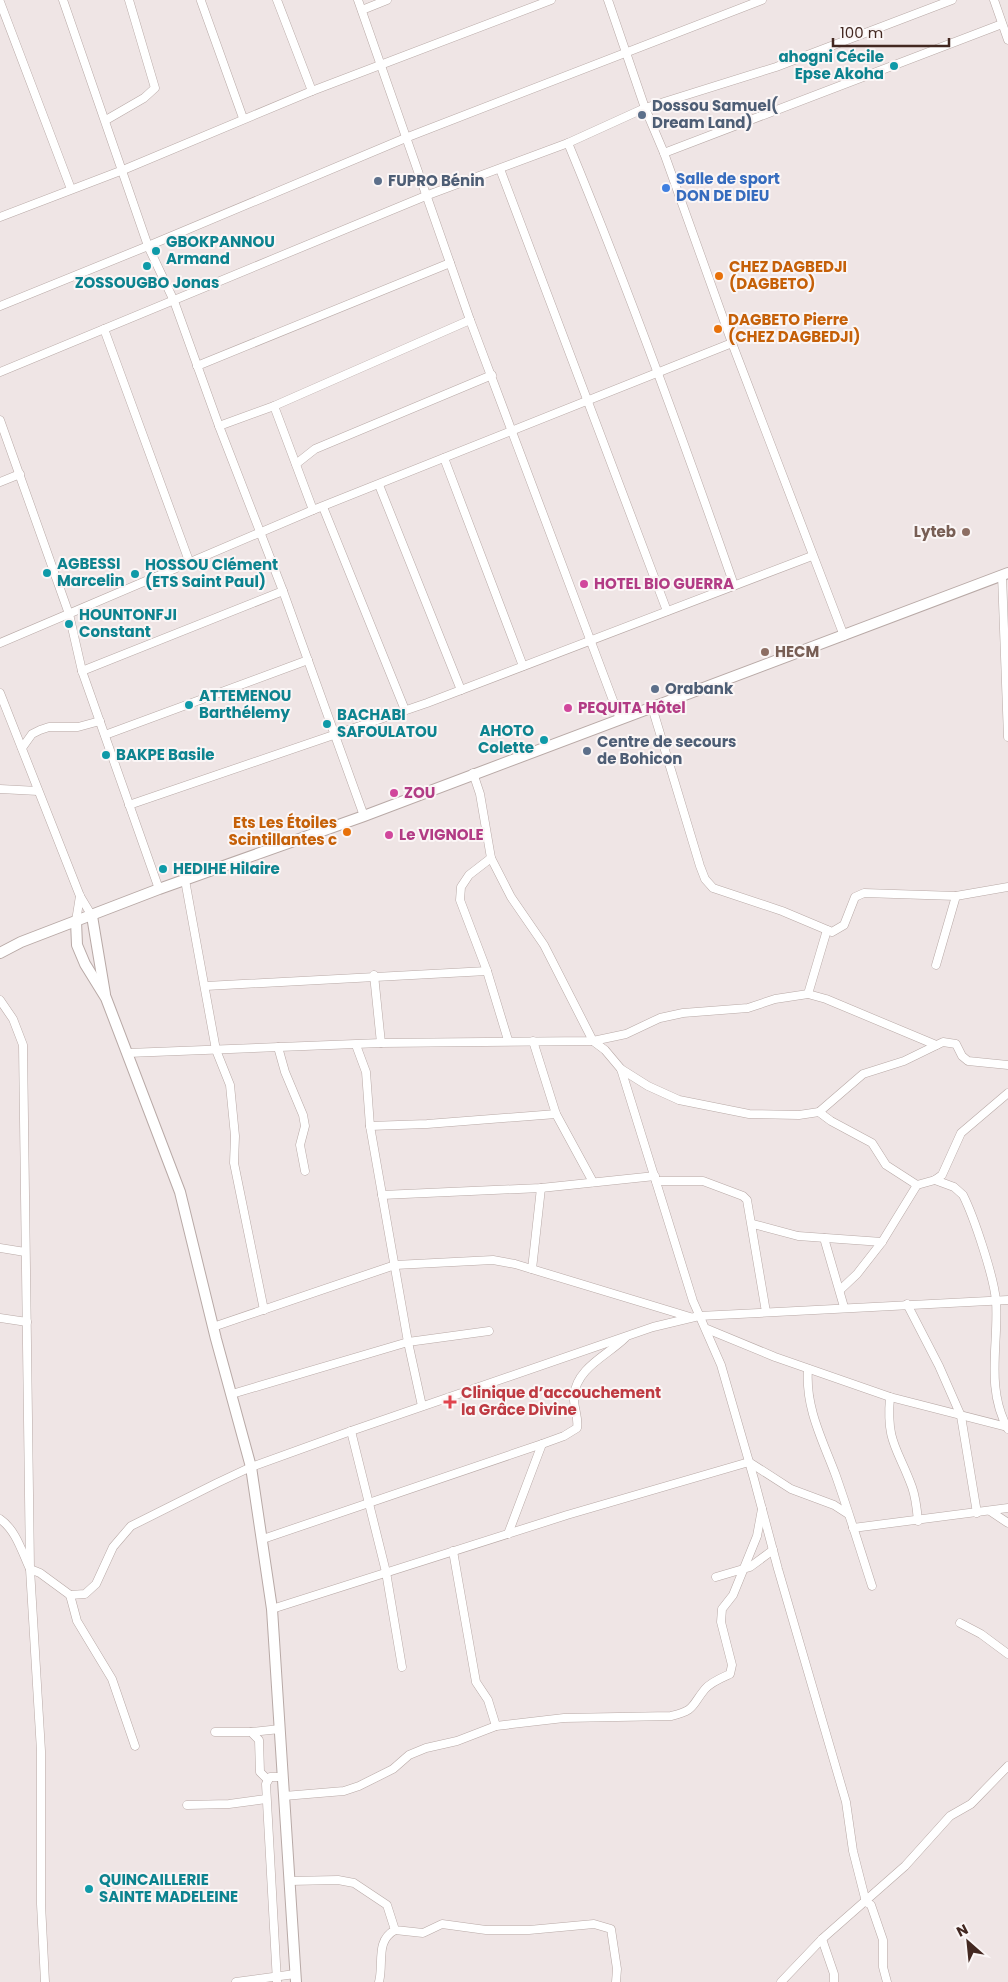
<svg xmlns="http://www.w3.org/2000/svg" width="1008" height="1982" font-family="Poppins,sans-serif">
<style>
.lines{fill:none;stroke-linecap:round;stroke-linejoin:round}
.minor-casing{stroke:#b8a9a6;stroke-width:9}
.tertiary-casing{stroke:#b8a9a6;stroke-width:12}
.minor{stroke:#fff;stroke-width:8}
.tertiary{stroke:#fff;stroke-width:10}
.culture-dot{fill:#0f9aa8;stroke:#fbf6f6;stroke-width:2}
.service-dot{fill:#5c6f8a;stroke:#fbf6f6;stroke-width:2}
.shop-dot{fill:#3f7fe0;stroke:#fbf6f6;stroke-width:2}
.food-dot{fill:#e8710a;stroke:#fbf6f6;stroke-width:2}
.education-dot{fill:#8d6e63;stroke:#fbf6f6;stroke-width:2}
.hotel-dot{fill:#d1479c;stroke:#fbf6f6;stroke-width:2}
.health-dot{fill:#e0444e;stroke:#fbf6f6;stroke-width:2}
.labels{text-anchor:middle;stroke-width:4;stroke-linejoin:round;paint-order:stroke}
.culture-label{font-size:15px;font-weight:bold;fill:#0d838f;stroke:#fbf6f6;text-anchor:start}
.service-label{font-size:15px;font-weight:bold;fill:#4e5e75;stroke:#fbf6f6;text-anchor:start}
.shop-label{font-size:15px;font-weight:bold;fill:#366cbe;stroke:#fbf6f6;text-anchor:start}
.food-label{font-size:15px;font-weight:bold;fill:#c56008;stroke:#fbf6f6;text-anchor:start}
.education-label{font-size:15px;font-weight:bold;fill:#785e54;stroke:#fbf6f6;text-anchor:end}
.hotel-label{font-size:15px;font-weight:bold;fill:#b23c85;stroke:#fbf6f6;text-anchor:start}
.health-label{font-size:15px;font-weight:bold;fill:#be3a42;stroke:#fbf6f6;text-anchor:start}
</style>
<rect width="100%" height="100%" fill="#efe5e5"/>
<g class="lines">
<defs>
<g id="minor">
<path d="M277,0L312,91"/>
<path d="M358,0L470,320L620,719"/>
<path d="M608,0L645,108L664,153L732,343L844,636"/>
<path d="M994,0L1008,40"/>
<path d="M201,1L243,118"/>
<path d="M0,2L71,189"/>
<path d="M362,10L387,0"/>
<path d="M106,120L144,98L155,88L129,0"/>
<path d="M568,143C628,288 682,436 734,585"/>
<path d="M664,153L1002,24"/>
<path d="M500,169L667,611"/>
<path d="M0,217L123,170L312,91L551,0"/>
<path d="M0,306L148,246L63,0"/>
<path d="M104,329L189,561"/>
<path d="M197,366L450,263"/>
<path d="M0,372L428,195L568,143L645,108L776,67L952,0"/>
<path d="M274,406L313,510"/>
<path d="M0,420L69,614L82,671"/>
<path d="M219,426L274,406L470,320"/>
<path d="M444,458L523,666"/>
<path d="M296,464L315,449L492,375"/>
<path d="M0,482L20,474"/>
<path d="M379,485L461,690"/>
<path d="M323,507L405,710"/>
<path d="M1002,575L1008,737"/>
<path d="M283,591L219,426L174,301L148,246L408,137L762,0"/>
<path d="M0,643L313,510L732,343"/>
<path d="M0,693L80,896L92,916"/>
<path d="M652,707L700,866L705,879L713,888L782,911L832,932L844,925L855,897L864,893L956,896L1008,887"/>
<path d="M105,735L308,660"/>
<path d="M22,748L32,734L40,730L49,727H78L100,721"/>
<path d="M473,773L480,794L491,858L511,897L544,945L593,1041L605,1050L621,1069L693,1301L721,1365L754,1479L778,1569L846,1802L853,1851L866,1902L871,1905L883,1940V1967L887,1982"/>
<path d="M0,789L38,791"/>
<path d="M129,805L427,703L812,556"/>
<path d="M491,858L469,875L461,887L460,900L487,971L508,1040"/>
<path d="M185,880L216,1050L230,1085L235,1136L234,1163L264,1310"/>
<path d="M159,889L82,671L283,591L364,816"/>
<path d="M76,921L80,896"/>
<path d="M936,965L956,896"/>
<path d="M374,975L381,1043"/>
<path d="M206,986L487,971"/>
<path d="M808,994L827,930"/>
<path d="M0,1000L13,1019L23,1045L30,1569L41,1751V1904L45,1982"/>
<path d="M533,1041L556,1114L593,1182"/>
<path d="M356,1045L366,1072L370,1126L408,1342L422,1406"/>
<path d="M278,1047L285,1072L303,1115L305,1126L300,1145L305,1171"/>
<path d="M128,1053L381,1043L593,1041L626,1034L660,1018L683,1013L748,1008L775,999L808,994L826,999L936,1045"/>
<path d="M621,1069L648,1086L679,1100L749,1114L799,1115L819,1112L863,1074L904,1061L943,1042L956,1044L962,1056L968,1061L1008,1065"/>
<path d="M819,1112L831,1121L872,1143L886,1165L917,1185"/>
<path d="M370,1126L427,1124L556,1114"/>
<path d="M935,1180L954,1187L963,1195C974,1217 994,1277 996,1301C999,1344 985,1388 1008,1429"/>
<path d="M656,1181H703L743,1196L747,1200L766,1312"/>
<path d="M382,1195L541,1188L655,1176"/>
<path d="M753,1224L798,1236L882,1242"/>
<path d="M824,1238L844,1307"/>
<path d="M0,1248L25,1252"/>
<path d="M532,1269L541,1188"/>
<path d="M840,1290L857,1274L882,1242L917,1185L935,1180L942,1175L961,1133L1008,1093"/>
<path d="M907,1304L939,1366L961,1416L977,1513"/>
<path d="M0,1318L27,1322"/>
<path d="M213,1327L395,1265L493,1260L515,1264L690,1317"/>
<path d="M707,1329L775,1357L890,1397L1007,1427"/>
<path d="M808,1369C805,1408 823,1441 836,1476C849,1513 860,1549 872,1586"/>
<path d="M232,1394L408,1342L489,1331"/>
<path d="M890,1397C886,1443 898,1448 912,1487C916,1498 917,1510 918,1521"/>
<path d="M351,1431L386,1572L402,1667"/>
<path d="M990,1511L1008,1523"/>
<path d="M0,1519C16,1530 22,1552 30,1569L40,1573L70,1595L77,1621L112,1679L135,1746"/>
<path d="M853,1528L1008,1508"/>
<path d="M508,1534L542,1444L564,1436L577,1428C579,1417 573,1407 574,1396C576,1368 608,1355 625,1338"/>
<path d="M263,1539L542,1444"/>
<path d="M453,1551L476,1682L488,1700L496,1726"/>
<path d="M716,1577L750,1567L773,1550"/>
<path d="M70,1595L85,1594L96,1584L113,1547L131,1526L217,1483L251,1467L351,1431L653,1327L699,1316L1008,1300"/>
<path d="M272,1609L567,1515L749,1462L791,1489L834,1505L848,1514"/>
<path d="M960,1623L981,1634L1008,1654"/>
<path d="M215,1732H251L259,1740L260,1772L267,1779"/>
<path d="M251,1732L280,1729"/>
<path d="M284,1796L344,1791L359,1786L393,1769L409,1755L426,1748L457,1741L496,1726L564,1718L671,1716C696,1710 691,1706 705,1689C711,1682 721,1678 730,1674L732,1665L721,1622L722,1609L733,1595L757,1536L762,1509"/>
<path d="M187,1805L229,1804L266,1799"/>
<path d="M289,1881L338,1880L354,1883L387,1905L395,1930L423,1933L442,1924L486,1930H529L594,1924L611,1929L617,1969L616,1982"/>
<path d="M822,1939L834,1974V1982"/>
<path d="M236,1982L295,1974"/>
<path d="M277,1982L266,1784L270,1777H283"/>
<path d="M379,1982C384,1963 375,1941 395,1930"/>
<path d="M781,1982L822,1939L905,1866L950,1816L971,1804L1008,1766"/>
</g>
<g id="tertiary">
<path d="M92,916L105,994"/>
<path d="M76,921L77,945L85,964L106,998L180,1192L216,1339L251,1467L272,1609L296,1982"/>
<path d="M0,953L21,942L159,889L364,816L1008,573"/>
</g>
</defs>
<use href="#minor" class="minor-casing"/>
<use href="#tertiary" class="tertiary-casing"/>
<use href="#minor" class="minor"/>
<use href="#tertiary" class="tertiary"/>
</g>
<g class="culture-dot">
<circle cx="894" cy="66" r="5"/>
<circle cx="156" cy="251" r="5"/>
<circle cx="147" cy="266" r="5"/>
<circle cx="47" cy="573" r="5"/>
<circle cx="135" cy="574" r="5"/>
<circle cx="69" cy="624" r="5"/>
<circle cx="189" cy="705" r="5"/>
<circle cx="327" cy="724" r="5"/>
<circle cx="544" cy="740" r="5"/>
<circle cx="106" cy="755" r="5"/>
<circle cx="163" cy="869" r="5"/>
<circle cx="89" cy="1889" r="5"/>
</g>
<g class="service-dot">
<circle cx="642" cy="115" r="5"/>
<circle cx="378" cy="181" r="5"/>
<circle cx="655" cy="689" r="5"/>
<circle cx="587" cy="751" r="5"/>
</g>
<circle class="shop-dot" cx="666" cy="188" r="5"/>
<g class="food-dot">
<circle cx="719" cy="276" r="5"/>
<circle cx="718" cy="329" r="5"/>
<circle cx="347" cy="832" r="5"/>
</g>
<g class="education-dot">
<circle cx="966" cy="532" r="5"/>
<circle cx="765" cy="652" r="5"/>
</g>
<g class="hotel-dot">
<circle cx="584" cy="584" r="5"/>
<circle cx="568" cy="708" r="5"/>
<circle cx="394" cy="793" r="5"/>
<circle cx="389" cy="835" r="5"/>
</g>
<path class="health-dot" d="M447.5 1394.5h5v5h5v5h-5v5h-5v-5h-5v-5h5z"/>
<g class="labels">
<g class="culture-label">
<text x="884" y="62" text-anchor="end">ahogni Cécile<tspan x="884" dy="17">Epse Akoha</tspan></text>
<text x="166" y="247">GBOKPANNOU<tspan x="166" dy="17">Armand</tspan></text>
<text x="147" y="288" text-anchor="middle">ZOSSOUGBO Jonas</text>
<text x="57" y="569">AGBESSI<tspan x="57" dy="17">Marcelin</tspan></text>
<text x="145" y="570">HOSSOU Clément<tspan x="145" dy="17">(ETS Saint Paul)</tspan></text>
<text x="79" y="620">HOUNTONFJI<tspan x="79" dy="17">Constant</tspan></text>
<text x="199" y="701">ATTEMENOU<tspan x="199" dy="17">Barthélemy</tspan></text>
<text x="337" y="720">BACHABI<tspan x="337" dy="17">SAFOULATOU</tspan></text>
<text x="534" y="736" text-anchor="end">AHOTO<tspan x="534" dy="17">Colette</tspan></text>
<text x="116" y="760">BAKPE Basile</text>
<text x="173" y="874">HEDIHE Hilaire</text>
<text x="99" y="1885">QUINCAILLERIE<tspan x="99" dy="17">SAINTE MADELEINE</tspan></text>
</g>
<g class="service-label">
<text x="652" y="111">Dossou Samuel(<tspan x="652" dy="17">Dream Land)</tspan></text>
<text x="388" y="186">FUPRO Bénin</text>
<text x="665" y="694">Orabank</text>
<text x="597" y="747">Centre de secours<tspan x="597" dy="17">de Bohicon</tspan></text>
</g>
<g class="shop-label">
<text x="676" y="184">Salle de sport<tspan x="676" dy="17">DON DE DIEU</tspan></text>
</g>
<g class="food-label">
<text x="729" y="272">CHEZ DAGBEDJI<tspan x="729" dy="17">(DAGBETO)</tspan></text>
<text x="728" y="325">DAGBETO Pierre<tspan x="728" dy="17">(CHEZ DAGBEDJI)</tspan></text>
<text x="337" y="828" text-anchor="end">Ets Les Étoiles<tspan x="337" dy="17">Scintillantes c</tspan></text>
</g>
<g class="education-label">
<text x="956" y="537">Lyteb</text>
<text x="775" y="657" text-anchor="start">HECM</text>
</g>
<g class="hotel-label">
<text x="594" y="589">HOTEL BIO GUERRA</text>
<text x="578" y="713">PEQUITA Hôtel</text>
<text x="404" y="798">ZOU</text>
<text x="399" y="840">Le VIGNOLE</text>
</g>
<g class="health-label">
<text x="461" y="1398">Clinique d’accouchement<tspan x="461" dy="17">la Grâce Divine</tspan></text>
</g>
</g>
<g transform="translate(968 1942) rotate(333)" stroke="#fbf6f6" stroke-width="4" paint-order="stroke">
<path d="M0-4L9 19L0 12L-9 19Z" fill="#432821"/>
<text y="-8" font-size="14" font-weight="bold" text-anchor="middle" fill="#432821">N</text>
</g>
<path d="M833 38v8h116v-8" fill="none" stroke="#432821" stroke-width="2.5"/>
<text x="840" y="38" font-size="15" fill="#432821" stroke="#fbf6f6" stroke-width="4" paint-order="stroke">100 m</text>
</svg>
